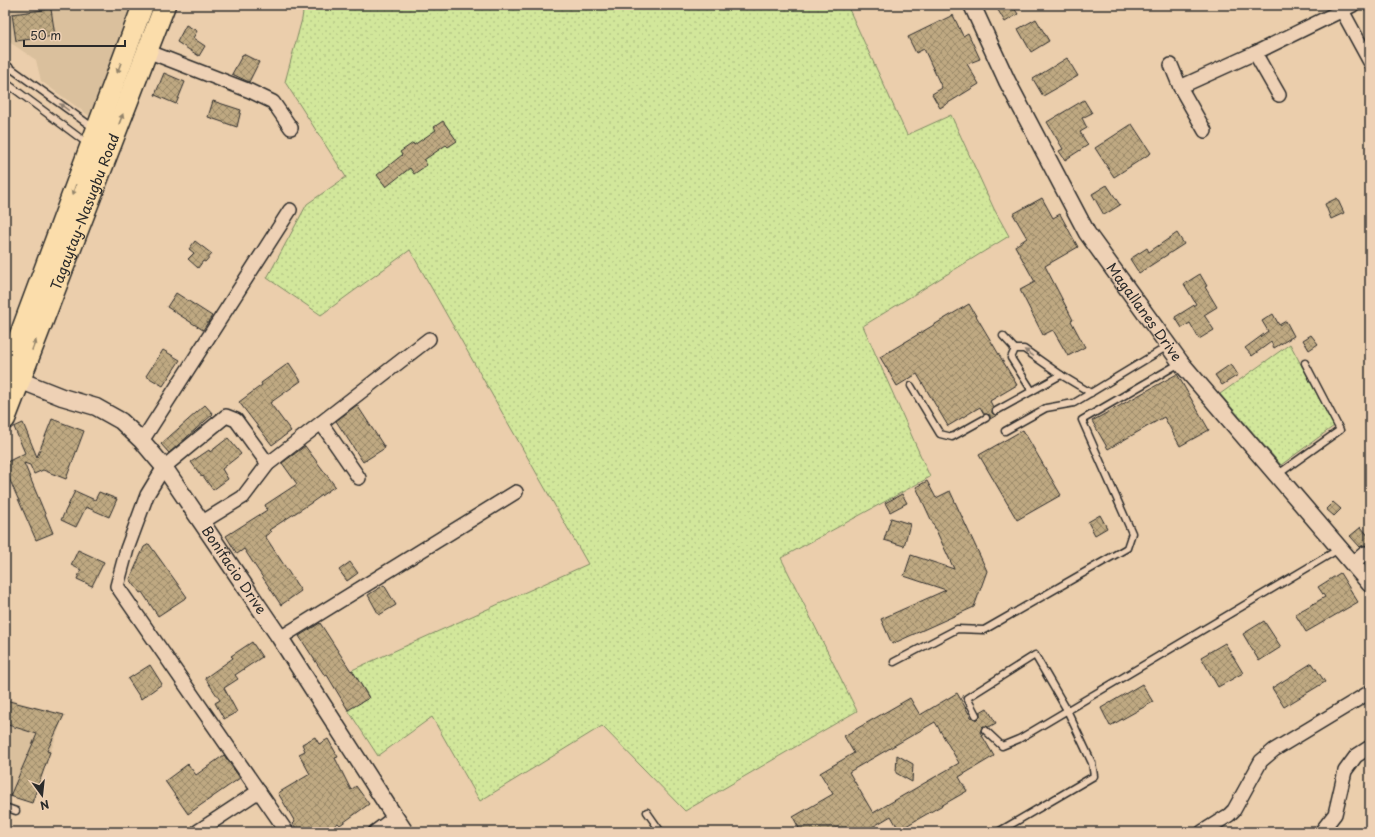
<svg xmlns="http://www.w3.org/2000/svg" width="1375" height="837" font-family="'Playpen Sans',sans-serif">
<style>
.built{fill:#dac09d}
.grass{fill:url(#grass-dots);stroke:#7e8963}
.building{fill:url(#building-cross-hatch);stroke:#2b2b2b;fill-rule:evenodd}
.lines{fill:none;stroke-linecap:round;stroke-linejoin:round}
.service-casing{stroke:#2b2b2b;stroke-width:9}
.minor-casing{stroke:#2b2b2b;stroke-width:16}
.tertiary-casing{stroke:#2b2b2b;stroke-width:19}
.primary-casing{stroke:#2b2b2b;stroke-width:23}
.service{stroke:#eed1b5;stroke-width:6}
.minor{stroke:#eed1b5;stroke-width:13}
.tertiary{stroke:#eed1b5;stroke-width:16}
.primary{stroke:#fbddab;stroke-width:20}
.oneway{fill:#93846b}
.oneway2{fill:#8c7e70}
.labels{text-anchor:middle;stroke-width:4;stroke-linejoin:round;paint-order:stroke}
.street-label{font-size:14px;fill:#2b2b2b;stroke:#eed1b5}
</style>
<defs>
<pattern id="grass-dots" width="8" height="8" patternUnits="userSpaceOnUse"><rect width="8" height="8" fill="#d2e79b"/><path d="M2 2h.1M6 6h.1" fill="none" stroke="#b4c686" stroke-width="1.8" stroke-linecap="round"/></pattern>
<pattern id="building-cross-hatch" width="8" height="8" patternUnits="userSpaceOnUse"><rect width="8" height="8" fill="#bfa982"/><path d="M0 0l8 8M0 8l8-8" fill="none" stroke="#9b8a6b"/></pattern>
</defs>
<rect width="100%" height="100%" fill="#ebceac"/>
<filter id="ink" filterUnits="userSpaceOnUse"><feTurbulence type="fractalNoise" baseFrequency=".025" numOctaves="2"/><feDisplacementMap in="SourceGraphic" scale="8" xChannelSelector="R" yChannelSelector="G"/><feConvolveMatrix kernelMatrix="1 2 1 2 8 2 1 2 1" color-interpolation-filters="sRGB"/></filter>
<g filter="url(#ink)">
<g class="built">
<path d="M5,5H135L91,117L41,81L36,60L5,39Z"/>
<path d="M5,698L64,715L32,803L5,794Z"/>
</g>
<g class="grass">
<path d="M304,5H847L907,135L951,115L994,209L1009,236L863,326L930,477L781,558L857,711L685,811L602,726L480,801L432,717L378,756L348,710L369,697L352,670L588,564L410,250L321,315L267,278L307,204L346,177L285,82L302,19Z"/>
<path d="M1290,344L1334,426L1281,465L1220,394Z"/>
</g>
<g class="building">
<path d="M995,5H1012L1018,14L1005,22Z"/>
<path d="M51,9L55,36L16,41L12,14Z"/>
<path d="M953,15L963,36L968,33L980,59L967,64L979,84L940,108L932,94L942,88L924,49L916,53L908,37Z"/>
<path d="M1036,19L1049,41L1031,52L1018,29Z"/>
<path d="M186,25L197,31L193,38L205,46L199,56L177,42Z"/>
<path d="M243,54L259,62L249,82L232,74Z"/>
<path d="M1067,58L1078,76L1043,96L1033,79Z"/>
<path d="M164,73L185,82L176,104L155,95Z"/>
<path d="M1084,100L1092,113L1082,118L1087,128L1080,132L1088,145L1065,160L1059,151L1063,149L1047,122Z"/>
<path d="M213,101L241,110L237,127L208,117Z"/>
<path d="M443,121L457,141L448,147L446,145L424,160L427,165L414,174L410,168L386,187L377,175L402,155L400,152L413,143L414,145L436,130L434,127Z"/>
<path d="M1132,124L1151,153L1114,177L1095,148Z"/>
<path d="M1107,185L1120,205L1104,215L1092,194Z"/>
<path d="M1042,198L1053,218L1060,214L1078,247L1045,266L1073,320L1071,321L1085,347L1068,356L1053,330L1043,335L1020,290L1035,282L1015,246L1027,238L1013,214Z"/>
<path d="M1337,198L1344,213L1331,219L1325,204Z"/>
<path d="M1177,233L1184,244L1139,273L1130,259L1147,248L1149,252Z"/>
<path d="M195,241L212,254L205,262L203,261L198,268L188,259L194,253L189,249Z"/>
<path d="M1200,274L1207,286L1205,287L1217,307L1204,315L1214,330L1199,339L1190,323L1182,328L1175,317L1196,304L1184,284Z"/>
<path d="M176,293L212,316L203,330L167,307Z"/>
<path d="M969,304L1017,385L990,401L993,407L992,413L997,415L990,419V415L986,414H984L980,407L948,426L917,374L897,386L880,357Z"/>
<path d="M1273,314L1279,325L1286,321L1294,336L1274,348L1271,342L1252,356L1245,348L1268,331L1262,321Z"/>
<path d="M1311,335L1318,344L1309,350L1303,340Z"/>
<path d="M163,350L180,360L163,386L146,376Z"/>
<path d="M289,363L301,381L270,403L291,431L272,445L239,402L262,385L261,383Z"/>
<path d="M1231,364L1238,375L1222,385L1215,375Z"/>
<path d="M1177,374L1209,430L1180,446L1164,417L1108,449L1092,421Z"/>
<path d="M205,405L213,414L169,453L161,444Z"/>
<path d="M357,405L385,448L363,462L336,421Z"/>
<path d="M52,419L84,431L66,479L43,470L34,474L30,465L24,463L53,533L36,540L5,469V463L25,453L14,427L23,423L37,457Z"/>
<path d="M1023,430L1061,495L1017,520L979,455Z"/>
<path d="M228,438L241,454L222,469L228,479L213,490L203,476L202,477L191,462L209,450L210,452Z"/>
<path d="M305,446L335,486L311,503L269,530L271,532L265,536L301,591L281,605L244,549L237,554L226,536L267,510L265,505L297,484L282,463Z"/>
<path d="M927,481L936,498L950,491L987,571L974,607L892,644L881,619L946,590L904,576L911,555L954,569L916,487Z"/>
<path d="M75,491L95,500L99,492L117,499L109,517L86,507L76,527L61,520Z"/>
<path d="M902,494L907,503L890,512L885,503Z"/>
<path d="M1333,502L1341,509L1334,516L1326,509Z"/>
<path d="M1100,515L1107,528L1095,535L1088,522Z"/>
<path d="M891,518L910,524L904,546L884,540Z"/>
<path d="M1361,527L1370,538V547L1364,545L1360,547L1350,536Z"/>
<path d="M149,544L187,597L158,616L142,592L140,593L130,579L144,547Z"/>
<path d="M78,550L104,562L92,586L77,579L81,570L71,565Z"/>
<path d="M350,562L358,573L347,581L339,570Z"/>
<path d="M1340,573L1358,602L1306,632L1295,614L1325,597L1318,587Z"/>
<path d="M384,585L396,605L379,615L368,595Z"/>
<path d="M1264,621L1281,647L1259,661L1243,634Z"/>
<path d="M320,623L351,671L352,670L369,698L348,710L327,675L325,676L299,636Z"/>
<path d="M252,642L262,657L235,675L238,679L224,688L237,712L224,719L215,703L220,700L205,678L233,658L231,656Z"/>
<path d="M1225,643L1243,673L1218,687L1201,657Z"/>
<path d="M1312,663L1325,682L1284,707L1272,688Z"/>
<path d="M150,665L162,684L141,699L128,679Z"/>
<path d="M1142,684L1153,702L1110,726L1101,708Z"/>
<path d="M957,693L971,717L975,719H978L980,716V712L987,708L996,723L989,727L983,726L980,732L994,756L959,777L967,791L899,830L891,816L864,832H801L793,817L833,794L820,773L854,753L844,736L910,698L920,715ZM935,722L959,763L873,813L849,772Z"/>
<path d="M5,700L64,715L47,751L50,752L32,803L10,796L37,734L5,724Z"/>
<path d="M315,737L319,744L328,739L338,757L335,758L351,790L356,786L369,804L340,825L338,823L326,832H299L293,824L295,822L278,793L310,774L299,754L305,751L302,744Z"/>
<path d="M224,755L240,778L188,814L165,781L188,764L196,775Z"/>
<path d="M897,755L913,764L912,782L896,773Z"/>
</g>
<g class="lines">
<defs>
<g id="service">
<path d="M5,64L95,129"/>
<path d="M5,82L88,144"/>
<path d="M1003,336L1015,349"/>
<path d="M911,386L940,434L952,437L986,418"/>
<path d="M1032,391L1011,358L1015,349H1024L1061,375L1091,393"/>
<path d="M996,411L1061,375"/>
<path d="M1005,431L1046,408L1074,403L1168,346"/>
<path d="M1277,475L1340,430L1305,363"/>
<path d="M894,662L957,629L984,630L1127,548L1132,533L1082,420L1180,363"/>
<path d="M976,715L967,698L1035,655L1067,710L1092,763L1094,776L998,832"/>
<path d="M985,730L1002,746L1019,739L1339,549"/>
<path d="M5,807L16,811"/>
<path d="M647,812L661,832"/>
</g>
<g id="minor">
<path d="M1339,5L1370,62"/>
<path d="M147,51L250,91L273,102L291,128"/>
<path d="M1255,53L1279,95"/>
<path d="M1171,65L1180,87L1205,131"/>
<path d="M1180,87L1255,53L1353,5"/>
<path d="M321,423L359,478"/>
<path d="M142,441L290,210"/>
<path d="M268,464L236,420L226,416L164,467L147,495L127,549L117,586L287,832"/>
<path d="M201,523L243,497L268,464L429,339"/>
<path d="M1352,564L1365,553"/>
<path d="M280,638L516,492"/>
<path d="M197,832L259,791"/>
<path d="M375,832L395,817"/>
<path d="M1202,832L1229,815L1234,810L1261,761L1274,750L1370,692"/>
<path d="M1321,832L1335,814L1345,771L1356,756L1370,747"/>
</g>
<g id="tertiary">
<path id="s1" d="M972,5L1007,81L1087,233L1181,363L1370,584"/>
<path id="s2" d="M9,376L62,397L96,407L121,421L142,441L164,467L280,638L389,808L405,832"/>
</g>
<g id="primary">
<path d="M5,375L143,5"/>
<path id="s3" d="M5,419L165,5"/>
</g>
</defs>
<use href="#service" class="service-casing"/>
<use href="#minor" class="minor-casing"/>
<use href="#tertiary" class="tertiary-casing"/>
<use href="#primary" class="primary-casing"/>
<use href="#service" class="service"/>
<use href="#minor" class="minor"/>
<use href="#tertiary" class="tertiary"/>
<use href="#primary" class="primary"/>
</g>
<defs><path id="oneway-solid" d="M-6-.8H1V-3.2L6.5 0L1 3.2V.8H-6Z"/></defs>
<g class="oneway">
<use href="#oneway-solid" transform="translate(119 68) rotate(110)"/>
<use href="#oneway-solid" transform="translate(121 119) rotate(-69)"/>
<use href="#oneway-solid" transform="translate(74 190) rotate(110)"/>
<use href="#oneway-solid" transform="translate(34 345) rotate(-69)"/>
</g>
<g class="oneway2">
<use href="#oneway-solid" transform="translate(64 107) rotate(-144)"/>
<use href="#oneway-solid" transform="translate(1029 353) rotate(-146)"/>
</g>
</g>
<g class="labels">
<g class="street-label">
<text dy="5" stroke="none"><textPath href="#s3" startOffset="222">Tagaytay-Nasugbu Road</textPath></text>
<text dy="5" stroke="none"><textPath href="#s1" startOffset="353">Magallanes Drive</textPath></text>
<text dy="5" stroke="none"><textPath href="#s2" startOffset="309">Bonifacio Drive</textPath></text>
</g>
</g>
<rect width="1375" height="837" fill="none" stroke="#eed1b5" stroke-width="20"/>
<rect x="10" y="10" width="1355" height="817" fill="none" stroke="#2b2b2b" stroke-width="1.5" filter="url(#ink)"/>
<g transform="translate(42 795) rotate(165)" stroke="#eed1b5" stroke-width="3" paint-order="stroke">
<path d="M0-3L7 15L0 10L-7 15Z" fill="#2b2b2b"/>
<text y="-6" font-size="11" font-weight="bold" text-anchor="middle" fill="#2b2b2b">N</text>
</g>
<path d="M24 40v6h101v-6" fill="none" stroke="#2b2b2b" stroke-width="2"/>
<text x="30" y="40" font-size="12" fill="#2b2b2b" stroke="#eed1b5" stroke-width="3" paint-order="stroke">50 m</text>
</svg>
